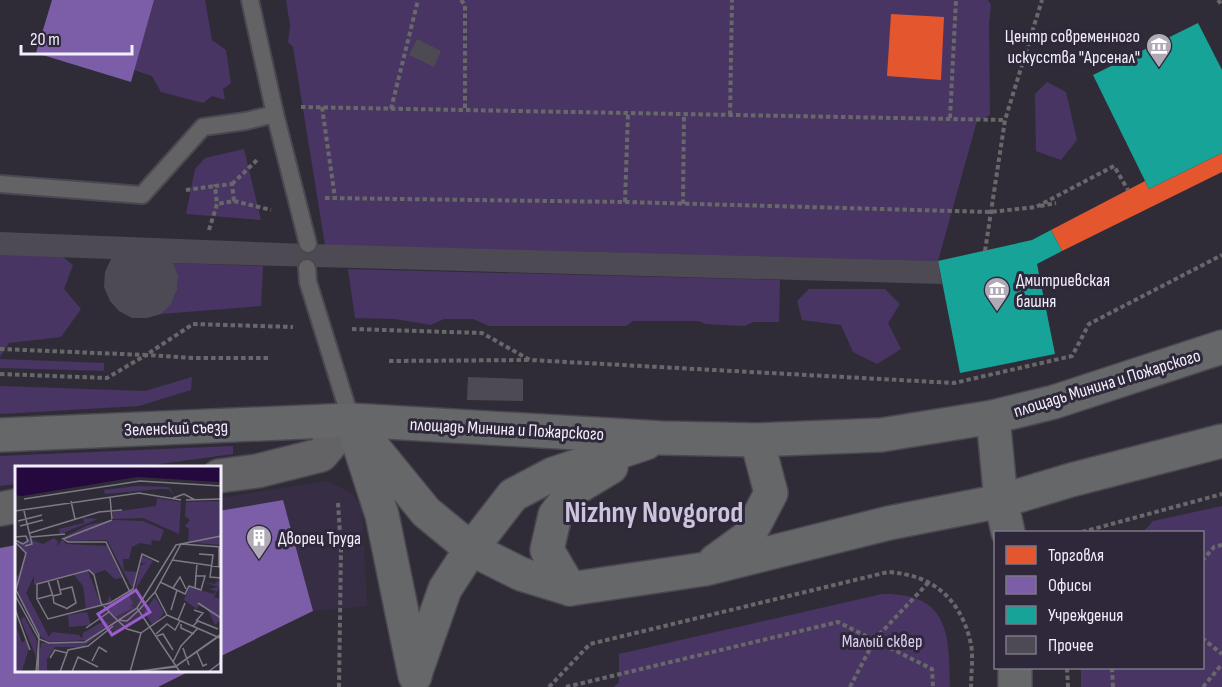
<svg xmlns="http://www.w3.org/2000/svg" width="1222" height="687" font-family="'Sofia Sans Condensed',sans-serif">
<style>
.built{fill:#372e45}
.green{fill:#483563}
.shops{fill:#e4572e}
.offices{fill:#7b5ea7}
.public{fill:#17a398}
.building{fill:#4e4a54}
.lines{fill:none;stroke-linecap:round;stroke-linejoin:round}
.lane-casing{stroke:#4c4852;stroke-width:20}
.street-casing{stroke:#4c4852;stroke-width:36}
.secondary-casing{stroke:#4c4852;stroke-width:36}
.path{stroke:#68686b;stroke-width:4;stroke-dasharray:4.5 3;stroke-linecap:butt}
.lane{stroke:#636365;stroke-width:16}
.street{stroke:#636365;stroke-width:33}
.secondary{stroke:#656769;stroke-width:33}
.labels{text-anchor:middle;stroke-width:6;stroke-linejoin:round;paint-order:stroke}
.poi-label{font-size:18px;fill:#f3eefb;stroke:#2f283b;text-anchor:start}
.street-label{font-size:18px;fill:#f3eefb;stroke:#2f283b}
.park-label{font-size:18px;fill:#dccef4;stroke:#2f283b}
.town-label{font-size:30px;font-weight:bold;fill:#ccc3dc;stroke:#2f283b}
.inset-river{fill:none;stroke:#25083e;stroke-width:3}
.inset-road{fill:none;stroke:#7e7a85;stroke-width:1.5}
.view{fill:#995cce;fill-opacity:0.15;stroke:#995cce;stroke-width:3}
.inset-edge{fill:none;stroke:#f3eefb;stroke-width:3}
</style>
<rect width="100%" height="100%" fill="#302c37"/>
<path class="built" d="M327,481L353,494L362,508L367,606L313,611L219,657V498Z"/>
<g class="green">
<path d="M144,0H205L212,40L226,50L231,83L223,89L225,100L212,96L203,103L161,92L152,76L134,70L139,52Z"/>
<path d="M286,0H988L991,5L989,25L990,115L977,121L938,261L325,245L293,47L288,42L290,26Z"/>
<path d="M1047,82L1066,92L1077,140L1061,160L1036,151L1035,94Z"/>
<path d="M244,149L261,220L186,214L195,169L205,158Z"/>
<path d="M0,242L47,244L73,265L64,289L81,309L61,337L9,343L0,357Z"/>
<path d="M173,263L263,266L261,306L161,314C178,297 182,285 173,263Z"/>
<path d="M348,269L780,280L779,322H753L745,326L705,324L699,321H633L626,326H489L473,319H444L431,325L395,319L355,318Z"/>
<path d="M809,289H885L900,304L888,323L901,349L877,364L853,352L841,325L802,320L797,301Z"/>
<path d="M0,359L104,363V371L0,368Z"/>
<path d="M192,377L191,390L139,406L0,414V386L145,391Z"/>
<path d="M233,446V454L131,468H16V484L0,486V456Z"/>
<path d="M1222,506V687H1081V668H1202V532H1143L1153,521Z"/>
<path d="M882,594C949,593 949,633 950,687H614L619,682V654Z"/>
</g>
<g class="shops">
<path d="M891,14L944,17L941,80L887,76Z"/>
<path d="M1222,153V172L1062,251L1051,230L1145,181L1149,189Z"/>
</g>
<g class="offices">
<path d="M52,0H154L131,82L36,53Z"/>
<path d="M283,500L313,611L219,657V511Z"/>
<path d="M16,545V670H192L158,687H0V548Z"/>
</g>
<g class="public">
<path d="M1198,23L1222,70V153L1149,189L1093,75Z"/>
<path d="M1051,230L1062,251L1037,264L1055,354L960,373L938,261L1032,240Z"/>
</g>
<g class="building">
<path d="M417,39L441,51L434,67L409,55Z"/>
<path d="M0,232L308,244L938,261L942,284L173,263L178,276L177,290L171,304L161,314L147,318H132L119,311L110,301L104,287L105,272L111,259L0,255Z"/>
<path d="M468,377L523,379V401L467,400Z"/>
</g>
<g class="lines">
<defs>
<g id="lane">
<path d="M250,0L275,114L308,244"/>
<path d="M0,184L142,195L203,127L246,121L275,114"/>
<path d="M307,268L308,282L351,420"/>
</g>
<g id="street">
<path d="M219,476L257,471L321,455L351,420"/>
<path d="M0,509L16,506"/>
</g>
<g id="secondary">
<path d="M993,417L1001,501L1008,532"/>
<path d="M351,420L426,512L471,549L521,574L570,589L705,569L889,523L1001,501L1071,480L1222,441"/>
<path d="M0,435L351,420L662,438L757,440L881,435L993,417L1054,402L1222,347"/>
<path d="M358,441L382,515L415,676"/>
<path d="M715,561L748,537L771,493L757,440"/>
<path d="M570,589L547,550L555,515L576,488L611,467"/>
<path d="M1015,668V687"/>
<path d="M415,674L445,589L471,549L513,495L553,474L646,443"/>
</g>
</defs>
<use href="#lane" class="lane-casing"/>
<use href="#street" class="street-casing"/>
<use href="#secondary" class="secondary-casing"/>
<g class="path">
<path d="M461,0L465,5V110"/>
<path d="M1218,0L1222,5"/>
<path d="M301,107L1005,120"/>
<path d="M322,107L335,198"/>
<path d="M391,109L418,0"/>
<path d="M730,115L732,0"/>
<path d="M950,118L956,0"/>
<path d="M232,184L257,160"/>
<path d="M186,190L215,186"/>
<path d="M325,198L625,202L990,212L1036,207L1114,166L1128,190"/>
<path d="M234,201L271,210"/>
<path d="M625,202L628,113"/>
<path d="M683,204L684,114"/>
<path d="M1040,206L1056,203"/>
<path d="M209,230L217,204L215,186L232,184L234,201L217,204"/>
<path d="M985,251L1005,120L1042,0"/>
<path d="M352,329L482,333L530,360L954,383L1072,356L1089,324L1222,255"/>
<path d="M0,349L146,355L193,324L293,327"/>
<path d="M389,361L529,360"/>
<path d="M0,374L107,378L146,355L194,358H271"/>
<path d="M338,503L341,549L339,687"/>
<path d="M1082,532L1222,494"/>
<path d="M1202,561L1214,547L1222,545"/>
<path d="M1202,638L1222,654"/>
<path d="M1067,668L1068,687"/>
<path d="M549,687L590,644L888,572C932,575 959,597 970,640C974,654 971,673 971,687"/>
<path d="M566,687L838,622L932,669L933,687"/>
<path d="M850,687L875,639L929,582"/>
<path d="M1113,687L1112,670L1114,668"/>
<path d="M1203,687L1222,664"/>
</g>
<use href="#lane" class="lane"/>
<use href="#street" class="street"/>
<use href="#secondary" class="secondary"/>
</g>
<defs>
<symbol id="museum-pin" viewBox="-11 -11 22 30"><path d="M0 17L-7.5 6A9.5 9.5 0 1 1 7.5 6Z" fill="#afaab6" stroke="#2f283b"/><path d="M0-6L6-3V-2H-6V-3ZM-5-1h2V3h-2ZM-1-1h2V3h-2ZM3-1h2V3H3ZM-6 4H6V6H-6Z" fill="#fff"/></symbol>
<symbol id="building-pin" viewBox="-11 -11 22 30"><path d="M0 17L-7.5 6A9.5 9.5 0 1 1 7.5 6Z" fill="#afaab6" stroke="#2f283b"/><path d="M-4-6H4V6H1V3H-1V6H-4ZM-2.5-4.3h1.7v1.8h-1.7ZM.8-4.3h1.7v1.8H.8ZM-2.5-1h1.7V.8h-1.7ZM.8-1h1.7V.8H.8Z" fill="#fff"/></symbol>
</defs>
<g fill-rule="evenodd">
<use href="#museum-pin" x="1144" y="31" width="30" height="40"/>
<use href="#museum-pin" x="982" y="275" width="30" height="40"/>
<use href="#building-pin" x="244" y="523" width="30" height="40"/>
</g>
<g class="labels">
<g class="poi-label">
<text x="1140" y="42" text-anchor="end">Центр современного<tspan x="1140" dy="21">искусства "Арсенал"</tspan></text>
<text x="1016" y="286">Дмитриевская<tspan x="1016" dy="21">башня</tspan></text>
<text x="278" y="544">Дворец Труда</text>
</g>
<g class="street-label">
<text transform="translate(1107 383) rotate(-17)" y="6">площадь Минина и Пожарского</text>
<text transform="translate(176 428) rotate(-2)" y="6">Зеленский съезд</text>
<text transform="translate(507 429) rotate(3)" y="6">площадь Минина и Пожарского</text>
</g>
<g class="park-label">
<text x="882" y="647">Малый сквер</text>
</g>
<g class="town-label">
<text x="654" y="522">Nizhny Novgorod</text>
</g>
</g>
<g transform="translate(15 466)">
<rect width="206" height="206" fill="#302c37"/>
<path d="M121,20L153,21L155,22L159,30L154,23H144L90,28L89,24ZM142,32L166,36L164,68L128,52L98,53V46L141,40ZM205,35V79L173,76L174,63L170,60L175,54L170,50L171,36ZM68,52L83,53L45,68L44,63L69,57ZM98,54L128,55L149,64L145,75L137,74L136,79L125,77L117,81L114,93H108L109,105L122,106L117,122L92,74L53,75L49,71L73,59ZM12,72L28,78L39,72L43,75L42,81L47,73L51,78L92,80L107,112L100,113L90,104L79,108L73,105L86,139L71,142L68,120L59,109L64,106L19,119V110L11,127L34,171L37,166L64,169L67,173L68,167L89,155L94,158L73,174L34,176L26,171L3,129L4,110L0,128V109L3,110L11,87L0,75L10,77ZM127,90L138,95L120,124L125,100L131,97H126ZM203,114L205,120L199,131L205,133V154L200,159L192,142L184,139L182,143L169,134L174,121L199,128L201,125L194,123L204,121L189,116L200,118ZM114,129L118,138L113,141L116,140L118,142L100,151L90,140L95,130L97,137ZM140,131L149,147L138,160L129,146ZM72,146L76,159L54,161L53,149ZM9,150L22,175L21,191L6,154ZM0,157L7,177L10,174L14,182L7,205H0ZM90,164L68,181H40L32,193V205L22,206L26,177H70Z" fill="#483563"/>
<path d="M0,0H205V16L122,11L7,30L0,29Z" fill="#25083e"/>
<path class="inset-river" d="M4,0L71,18L106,4L185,0"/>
<path class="inset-road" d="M95,31L97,53M158,32L169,28L180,34M9,33L125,15L206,20M171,34L206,33M56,35L60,53M0,45L124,27L166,34M9,45L17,78L10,80M3,55L27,49M5,60L28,54M15,67L84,46L107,44M0,71L11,70L13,75L8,78L0,74M16,71L50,68M47,72L53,76H91L115,126M48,73L97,54M0,76L11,87L1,124L24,169L23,206M166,78L206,81M184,88L198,89L195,111L206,112M157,94L206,101M204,100V81M33,115L38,130L46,128L42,112M145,116L170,128L174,120L186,124L190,110H180M158,122L165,111L171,123M180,122L182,97M45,124L57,121L61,137L51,143M140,126L152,149M0,129L24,173L34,177L70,176L122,142L165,206M37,129L22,133V118L74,104L79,109L86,137L98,150M38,130L39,137L51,142M22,133L33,153L95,137L118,123L127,88L144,96M183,137L206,152M122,142L161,79L206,70M0,143L15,184M124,144L140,126L166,78M156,144L162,124M179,144L188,147L181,155M152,149L205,172M98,150L112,163L126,167L152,149M102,154L112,155L124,144M163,154L170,137M166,158V162L179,168M178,160L183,155L203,163M71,162L94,146M141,168L152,158L160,164L165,155M142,170L148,168L158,184M168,182L174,199M182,186L188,200L192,198M35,192L40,184L52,187M77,195L84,181L92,186M158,196L166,180L183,162M133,204L161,200L206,168M21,206L24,173M45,206L53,184L73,180L98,160M57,206L63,191L83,201M115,206L126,167M116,206L160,201L206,169M193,206L205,197L206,190"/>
<path class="view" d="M121,124L135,146L97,169L83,148Z"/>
<rect width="206" height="206" class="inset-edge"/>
</g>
<rect x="994" y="531" width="210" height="138" fill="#2f283b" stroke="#7d7788" stroke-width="1.5"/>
<rect x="1006" y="546" width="30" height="18" fill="#e4572e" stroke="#7d7788" stroke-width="1.5"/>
<text x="1048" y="561" font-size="18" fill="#f3eefb">Торговля</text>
<rect x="1006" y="576" width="30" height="18" fill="#7b5ea7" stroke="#7d7788" stroke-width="1.5"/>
<text x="1048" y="591" font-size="18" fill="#f3eefb">Офисы</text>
<rect x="1006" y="606" width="30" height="18" fill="#17a398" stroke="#7d7788" stroke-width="1.5"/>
<text x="1048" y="621" font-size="18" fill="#f3eefb">Учреждения</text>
<rect x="1006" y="636" width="30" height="18" fill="#4e4a54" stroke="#7d7788" stroke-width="1.5"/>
<text x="1048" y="651" font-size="18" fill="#f3eefb">Прочее</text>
<path d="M21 45v9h111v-9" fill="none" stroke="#f3eefb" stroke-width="3"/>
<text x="30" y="45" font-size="18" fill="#f3eefb" stroke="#2f283b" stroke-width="4.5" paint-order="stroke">20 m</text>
</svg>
